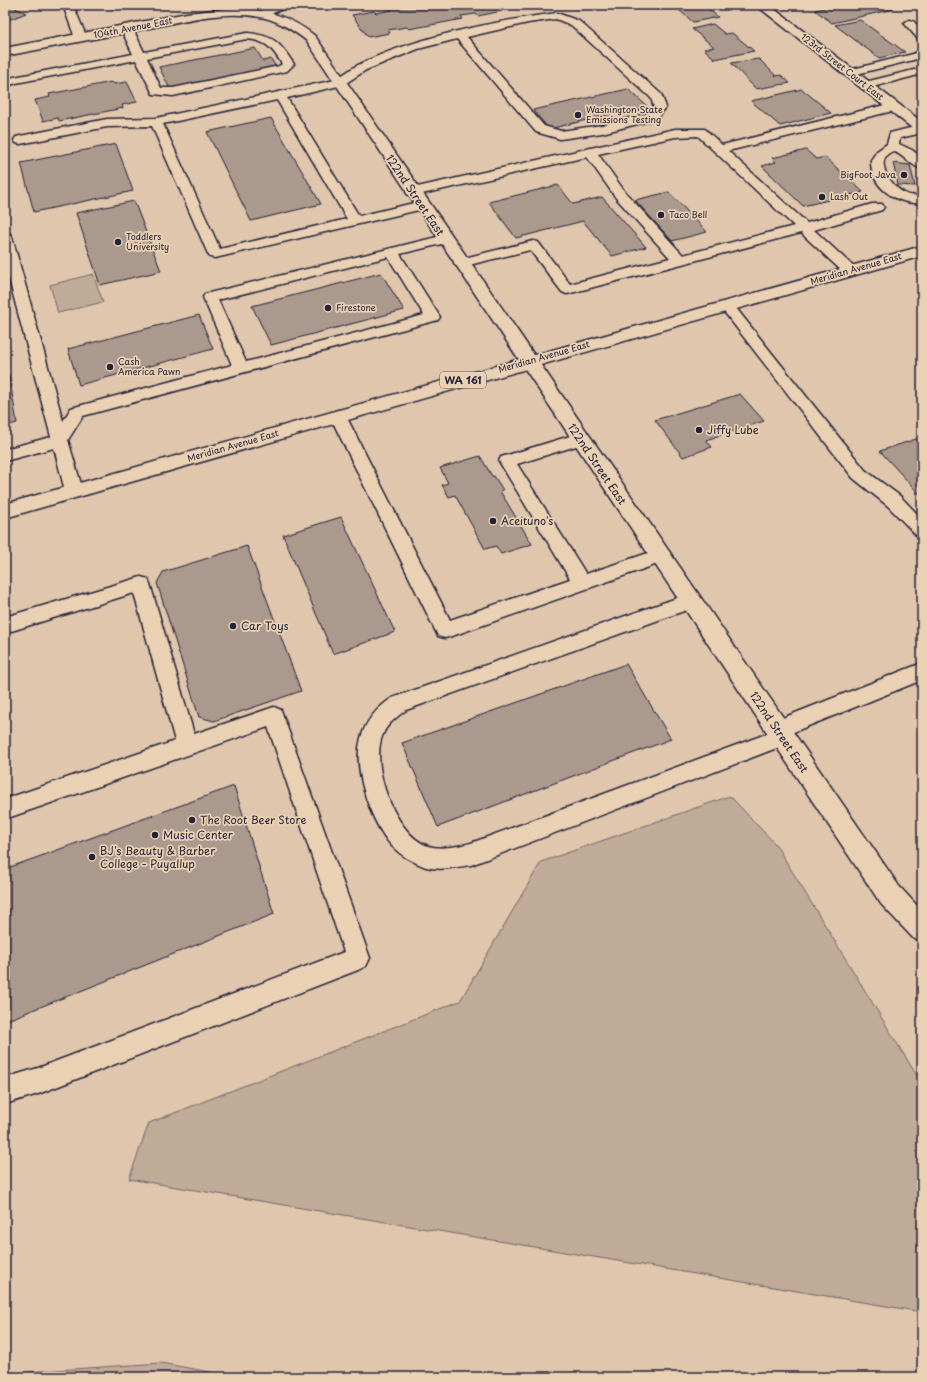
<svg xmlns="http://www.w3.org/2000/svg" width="927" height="1382" font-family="'Playpen Sans',sans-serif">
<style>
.green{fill:#c0ab99;stroke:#71666a}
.building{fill:#aa998c;stroke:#22223b}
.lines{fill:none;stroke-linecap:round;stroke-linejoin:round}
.lane-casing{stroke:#22223b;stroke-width:3}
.street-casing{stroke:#22223b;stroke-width:3}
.primary-casing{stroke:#22223b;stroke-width:3}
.lane{fill:#ebd1b3;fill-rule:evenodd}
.street{fill:#ebd1b3;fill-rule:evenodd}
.primary{fill:#ebd1b3;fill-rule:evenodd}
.poi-dot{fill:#22223b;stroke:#ebd1b3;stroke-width:1.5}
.labels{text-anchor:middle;stroke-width:3.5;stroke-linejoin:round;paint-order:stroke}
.far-street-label{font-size:9px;fill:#22223b;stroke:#ebd1b3}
.far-poi-label{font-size:9px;fill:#22223b;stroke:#ebd1b3;text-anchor:start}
.shield{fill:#ebd1b3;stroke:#5e565f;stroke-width:1}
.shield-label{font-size:10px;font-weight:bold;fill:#22223b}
.street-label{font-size:11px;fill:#22223b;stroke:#ebd1b3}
.poi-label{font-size:11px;fill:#22223b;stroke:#ebd1b3;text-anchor:start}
</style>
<rect width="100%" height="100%" fill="#dfc6ac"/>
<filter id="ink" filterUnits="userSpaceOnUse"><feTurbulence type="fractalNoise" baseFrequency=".025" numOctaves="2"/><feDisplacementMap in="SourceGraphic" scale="8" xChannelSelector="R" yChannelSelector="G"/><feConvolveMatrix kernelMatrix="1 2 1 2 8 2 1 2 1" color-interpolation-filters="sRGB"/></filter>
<g filter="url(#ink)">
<g class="green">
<path d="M93,274L103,302L58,313L50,285Z"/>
<path d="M730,796L776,845L922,1084V1312L129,1179L149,1123L460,1001L541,862Z"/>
<path d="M161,1363L237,1377H12L13,1373Z"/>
</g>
<g class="building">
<path d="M5,5H16L19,6L15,8L26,13L6,21Z"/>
<path d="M110,5H132L112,9Z"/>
<path d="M404,5H496L502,11L478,16L476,14L461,16L463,19L409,29L407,27L388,30L390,33L368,37L352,15L374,11L376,13L392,10L390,8Z"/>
<path d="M673,5H703L718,17L693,22Z"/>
<path d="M838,5H887L894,9L832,23L815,10Z"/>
<path d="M860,20L905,52L879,58L835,25Z"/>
<path d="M713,24L725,34L732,33L754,51L715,59L704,49L714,47L692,29Z"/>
<path d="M255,48L263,61L271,59L277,68L170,89L159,67Z"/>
<path d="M759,59L776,76L781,75L790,83L756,89L731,63Z"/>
<path d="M112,82L114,84L127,82L137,102L122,105L123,108L59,121L58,118L43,121L35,100L50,97L49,94Z"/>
<path d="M628,89L649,108L618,116L616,113L549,129L533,110Z"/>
<path d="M802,89L831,113L780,126L751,101Z"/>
<path d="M271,118L321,204L251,221L207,132Z"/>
<path d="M116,144L133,191L34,212L21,163Z"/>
<path d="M806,150L816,159L825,157L863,192L803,206L762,166L776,162L772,158Z"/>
<path d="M893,163L910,165L915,186L898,185Z"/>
<path d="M558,185L573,204L602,197L646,247L612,256L583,221L516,238L489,202Z"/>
<path d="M669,192L707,232L672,241L635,200Z"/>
<path d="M134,201L161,271L100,285L76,213Z"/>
<path d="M381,273L404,310L271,345L252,306Z"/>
<path d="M199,315L213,349L79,385L68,349Z"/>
<path d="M9,375L17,423L5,426V376Z"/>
<path d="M740,394L764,421L706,440L712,447L683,457L655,420Z"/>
<path d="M922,437V497L880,451Z"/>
<path d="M480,456L492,476H494L503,490L500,491L532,544L501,554L496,546L485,549L455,495L449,497L442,485L448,483L440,468Z"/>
<path d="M341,517L395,632L333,654L283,535Z"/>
<path d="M247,546L301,691L214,721L199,717L157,583L163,572Z"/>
<path d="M626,664L671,739L438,827L402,743Z"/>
<path d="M234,786L274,914L5,1021V869Z"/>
</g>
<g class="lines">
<defs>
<g id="lane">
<path d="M63,5H73L87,38L85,40H77L75,38Z"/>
<path d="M274,5H288L287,7L266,16H258L257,14L258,12Z"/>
<path d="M557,13L579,21L661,94L666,107L657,119L602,133L560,139L536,132L457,39L418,49L366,70L343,85L287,98L359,216L422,201L427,202L429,205L427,208L215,258L210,257L208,254L152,126L107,127L20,144L16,143L14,140L16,137L20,136L107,119L156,118L335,80C343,75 350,69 358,65C415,37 495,21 557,13ZM556,19L571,25L651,98L654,107L649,113L602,125L561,131L544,126L467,37L528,23ZM277,100L347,219L220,249L163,124Z"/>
<path d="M909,20L913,21L922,30V40L918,39L904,23Z"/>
<path d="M127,26L133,29L144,52L247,33C274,35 280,43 294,64L287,71L173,96L153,94L136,60L16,83L5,87V79L9,78L133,54L121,29ZM247,39C267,41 272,48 282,64L279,66L173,88H161L147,58Z"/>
<path d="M922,49L921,58L849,76L845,75L843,73L845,71L913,54Z"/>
<path d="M922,68V74L865,89L861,87L859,85L861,83Z"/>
<path d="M893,103L897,104L899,107L897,110L728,151L807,223L872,204H882L884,207L882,210L814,230L855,268L857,271L855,274L850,275L845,274L801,233L567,294L562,292L530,250L461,267L456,266L454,263L456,260L533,241L538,242L570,284L670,258L616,198L587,157L413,196L408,195L406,192L408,189L413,188L675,129H705L722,145ZM698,136L794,226L683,255L625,192L598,154L675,137Z"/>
<path d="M922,125V133L900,138L899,144L912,150L922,158V169C913,167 903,155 893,151C891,152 887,154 886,156C877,169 897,192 909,195C914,196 918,195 922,195V203C898,205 870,188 871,160L877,151L887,144L890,133Z"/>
<path d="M5,233L10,234L12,237L63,421L71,408L232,365L203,297L205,294L445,235L450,236L452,239L450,242L400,254L440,317L438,320L83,416L68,440L83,491L80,496L74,497L68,496L65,491L54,448L5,461V449L51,437L9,279L5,280V271H7L5,263ZM388,257L424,315L246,362L218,300Z"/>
<path d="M727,301L732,303L865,470L900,496L922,519V537L916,535L888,506L853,478L722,309L720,306L722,303Z"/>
<path d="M338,410L344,412L346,416L450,620L570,579L499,461L501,457L580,433L586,435L588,439L586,443L517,464L586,574L660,549L666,551L669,556L666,561L452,636L445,638L438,636L330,416L332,412Z"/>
<path d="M141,577L148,579L150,584L194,734L274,707L281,710L370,958L366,966L358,970L38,1094L5,1104V1078L38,1068L344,952L268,727L5,819V799L175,741L134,593L5,633V617Z"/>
<path d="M691,593L698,596L700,601L698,606L406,710C397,717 387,724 383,734C369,765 395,835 428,846C442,850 458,846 471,843L769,733L767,729L770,723L922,663V680L791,733L793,737L790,743L471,865C456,867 441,871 426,867C413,862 401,856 392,846C371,823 352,769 361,738C366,720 377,708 392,698Z"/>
</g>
<g id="street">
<path d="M756,5H769L922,122V133L917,132Z"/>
<path d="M233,8C265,9 290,16 315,36L899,886L922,911V942L913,938L881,904L307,41C294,31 281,22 265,18C221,8 173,24 130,32C88,40 47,48 5,56V48L187,13Z"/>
</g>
<path id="primary" d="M922,246V256L5,518V504Z"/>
</defs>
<use href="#lane" class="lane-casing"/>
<use href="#street" class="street-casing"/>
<use href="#primary" class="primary-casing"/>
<use href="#lane" class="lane"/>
<use href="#street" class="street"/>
<use href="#primary" class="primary"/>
</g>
</g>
<g class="poi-dot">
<circle cx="578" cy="115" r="4"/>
<circle cx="904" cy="175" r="4"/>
<circle cx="822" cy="197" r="4"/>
<circle cx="661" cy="215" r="4"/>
<circle cx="118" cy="242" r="4"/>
<circle cx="328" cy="308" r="4"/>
<circle cx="110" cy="367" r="4"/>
<circle cx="699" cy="430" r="4"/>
<circle cx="493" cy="521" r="4"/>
<circle cx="233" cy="626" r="4"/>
<circle cx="192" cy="820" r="4"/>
<circle cx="155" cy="835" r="4"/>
<circle cx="92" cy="857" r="4"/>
</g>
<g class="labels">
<g class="far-street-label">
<text transform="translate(133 28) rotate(-11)" y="3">104th Avenue East</text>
<text transform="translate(842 67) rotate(38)" y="3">123rd Street Court East</text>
<text transform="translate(856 269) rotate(-16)" y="3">Meridian Avenue East</text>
<text transform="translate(544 357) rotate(-16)" y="3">Meridian Avenue East</text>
<text transform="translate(233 446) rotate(-16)" y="3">Meridian Avenue East</text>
</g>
<g class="far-poi-label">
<text x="586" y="113">Washington State<tspan x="586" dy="10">Emissions Testing</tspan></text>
<text x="896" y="178" text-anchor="end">BigFoot Java</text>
<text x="830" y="200">Lash Out</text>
<text x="669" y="218">Taco Bell</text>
<text x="126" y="240">Toddlers<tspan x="126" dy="10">University</tspan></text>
<text x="336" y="311">Firestone</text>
<text x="118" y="365">Cash<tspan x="118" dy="10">America Pawn</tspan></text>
</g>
<rect class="shield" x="440" y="372" width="46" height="16" rx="3"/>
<g class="shield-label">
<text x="463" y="384">WA 161</text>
</g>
<g class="street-label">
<text transform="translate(415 195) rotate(56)" y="4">122nd Street East</text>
<text transform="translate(597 464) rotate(56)" y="4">122nd Street East</text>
<text transform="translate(779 732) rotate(56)" y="4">122nd Street East</text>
</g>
<g class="poi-label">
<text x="707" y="434">Jiffy Lube</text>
<text x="501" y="525">Aceituno's</text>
<text x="241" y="630">Car Toys</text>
<text x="200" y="824">The Root Beer Store</text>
<text x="163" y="839">Music Center</text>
<text x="100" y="855">BJ's Beauty &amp; Barber<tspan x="100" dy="13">College - Puyallup</tspan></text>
</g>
</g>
<rect width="927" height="1382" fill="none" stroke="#ebd1b3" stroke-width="20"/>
<rect x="10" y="10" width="907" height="1362" fill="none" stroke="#22223b" stroke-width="1.5" filter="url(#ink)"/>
</svg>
